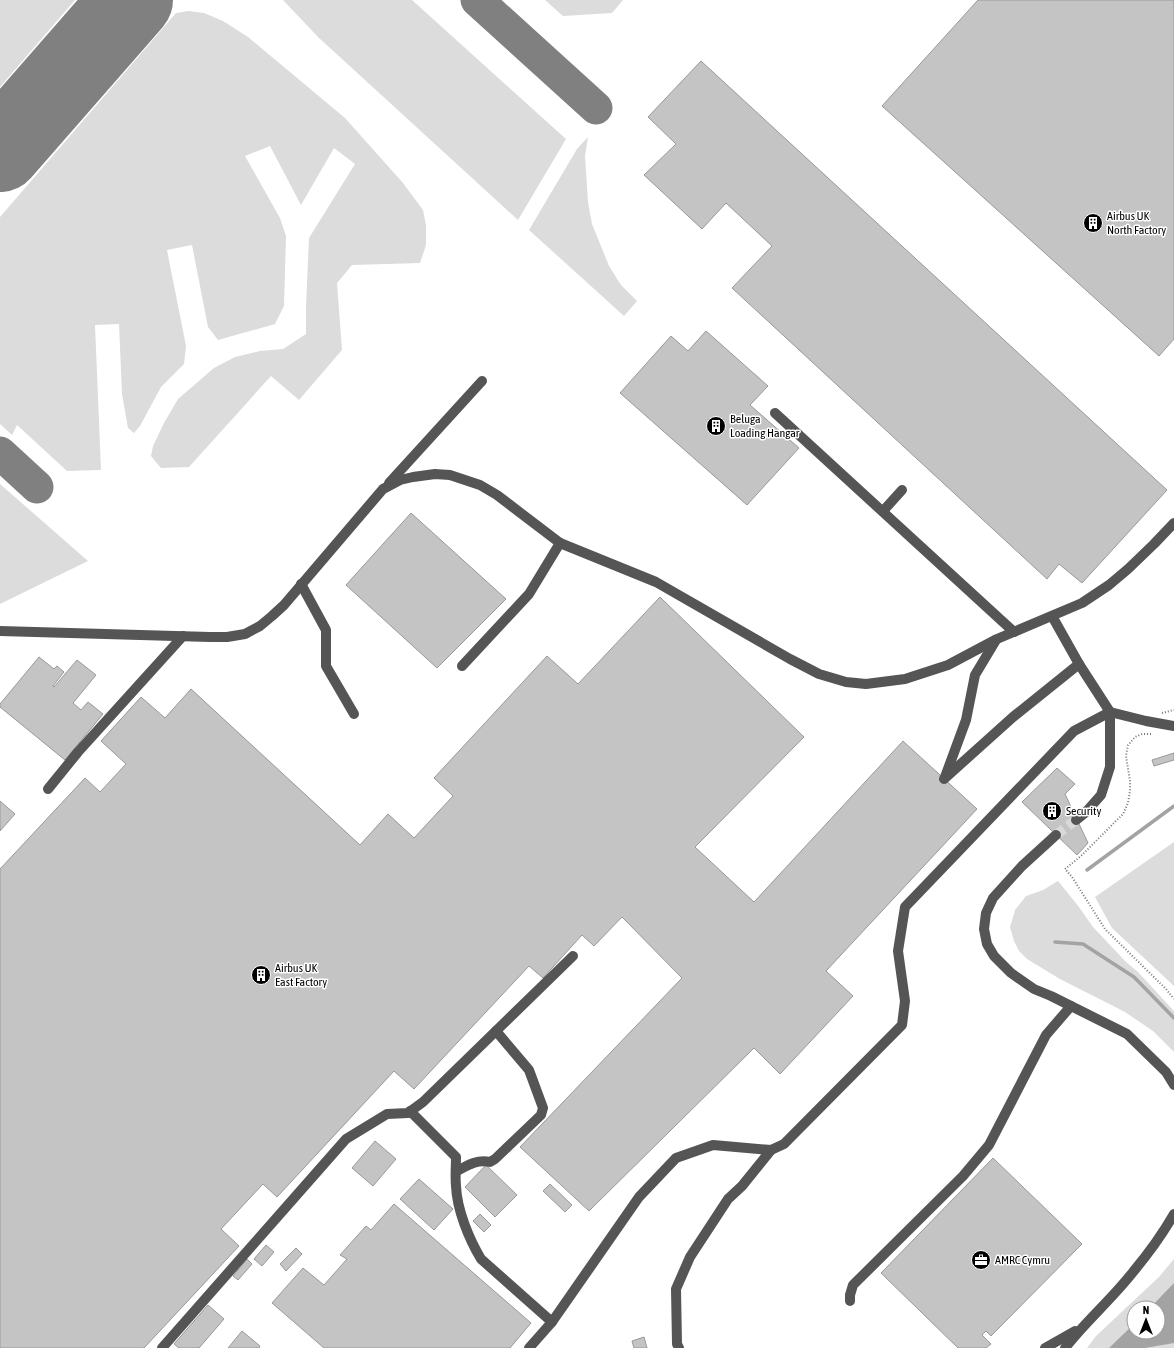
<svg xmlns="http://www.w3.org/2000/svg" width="1174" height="1348" font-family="'Asap Condensed',sans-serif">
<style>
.green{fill:#dcdcdc;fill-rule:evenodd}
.water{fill:#a3a3a3}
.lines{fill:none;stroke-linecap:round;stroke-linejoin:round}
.stream{stroke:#a3a3a3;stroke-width:3.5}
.taxiway{stroke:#808080;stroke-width:33}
.runway{stroke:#808080;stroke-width:82}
.building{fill:#c4c4c4;stroke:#999}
.minor-tunnel{stroke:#d9d9d9;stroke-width:10;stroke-dasharray:10 5;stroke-linecap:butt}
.path{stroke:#777;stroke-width:2;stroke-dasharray:1 2;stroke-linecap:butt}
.minor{stroke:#555;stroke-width:10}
.labels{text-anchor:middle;stroke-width:3;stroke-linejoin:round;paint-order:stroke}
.poi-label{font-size:12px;fill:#000;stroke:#fff;text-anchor:start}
</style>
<rect width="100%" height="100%" fill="#fff"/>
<g class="green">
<path d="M0,0H75L0,87Z"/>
<path d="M283,0H412L566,139L518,220L318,37Z"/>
<path d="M545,0H623L612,13L563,16Z"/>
<path d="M189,11L204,13L223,21L248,37L345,118L403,183L423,210L426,225V245L420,263L352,265L337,283L342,350L299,400L271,376L189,467L161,468L151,456L153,446L164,423L178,399L214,368L235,357L260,351L283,349L306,334V307L309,238L355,164L334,148L301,205L270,146L245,156L280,218L286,236L284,306L275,324L218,340L208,327L192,245L167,250L186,346L184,364L161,387L140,426L134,433L128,428L122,394L119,324L95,325L101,470L67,471L17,425L12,435L0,424V217L176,13Z"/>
<path d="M588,137L585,156L588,202L592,224L609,266L621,285L637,301L624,316L529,230L577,149Z"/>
<path d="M0,484L88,561L0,604Z"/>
<path d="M1174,842V986L1112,928L1095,897Z"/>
<path d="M1058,881L1079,907L1093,927L1126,962L1138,972L1174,1011V1052L1153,1031L1125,1012L1060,979L1027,959L1019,951L1014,941L1010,927L1015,910L1026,896L1043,890Z"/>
<path d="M1174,1259V1348H1087L1096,1336L1159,1277ZM1134,1308H1158V1332H1134Z"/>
</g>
<path class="water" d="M1174,1283V1343L1145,1348H1109L1134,1324V1332H1158V1308H1150Z"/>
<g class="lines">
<g class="stream">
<path d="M1087,870L1174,806"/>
<path d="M1055,942L1083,944L1134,977L1174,1018"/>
</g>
<g class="taxiway">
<path d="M477,0L596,108"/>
<path d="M0,453L37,487"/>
</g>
<path class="runway" d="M0,151L132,0"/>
</g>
<g class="building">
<path d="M978,0H1174V339L1159,356L882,106Z"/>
<path d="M701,61L1167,490L1082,583L1059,564L1047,579L732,288L772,246L726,203L702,229L644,175L676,144L648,117Z"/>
<path d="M706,331L768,386L750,405L799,448L747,505L620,393L671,336L688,351Z"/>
<path d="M411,513L506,599L437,668L346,585Z"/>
<path d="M660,597L804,737L695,847L754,902L903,741L977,809L826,971L853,996L780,1074L754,1048L589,1211L520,1147L682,978L622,917L594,946L582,935L543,978L529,966L414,1089L394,1071L277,1197L263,1184L221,1229L239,1246L144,1348H0V869L85,778L100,792L126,764L101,741L141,697L165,718L191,689L360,845L388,814L414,838L453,796L434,778L547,656L578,684Z"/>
<path d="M39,657L54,669L57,666L64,672L53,686L54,687L77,660L96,675L73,703L81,710L88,702L103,714L65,760L0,707V704Z"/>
<path d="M1174,753V760L1154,766L1152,760Z"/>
<path d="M1057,768L1075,784L1065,794L1088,843L1077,855L1022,802Z"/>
<path d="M0,801L15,814L0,831Z"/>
<path d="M375,1141L396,1159L373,1186L352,1168Z"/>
<path d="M993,1158L1082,1244L991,1336L986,1331L982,1335L991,1344L986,1348H958L881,1273Z"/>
<path d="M486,1165L517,1195L495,1217L465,1187Z"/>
<path d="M419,1179L453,1209L434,1230L400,1199Z"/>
<path d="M550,1184L572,1205L565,1212L543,1191Z"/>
<path d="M394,1204L531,1323L510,1348H324L272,1303L303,1268L324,1285L347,1259L340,1255L366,1226L371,1230Z"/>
<path d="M480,1214L491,1225L484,1232L473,1221Z"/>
<path d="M266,1245L274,1252L262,1266L254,1259Z"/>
<path d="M296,1248L302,1254L286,1271L280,1264Z"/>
<path d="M247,1259L252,1264L238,1280L233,1276Z"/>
<path d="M208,1305L224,1319L199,1348H179L174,1344Z"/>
<path d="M242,1331L260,1346L259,1348H228Z"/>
<path d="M644,1337L647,1348H634L632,1341Z"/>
</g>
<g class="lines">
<path class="minor-tunnel" d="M1056,835L1076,820"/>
<g class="path">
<path d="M1162,713L1174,710"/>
<path d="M1151,734H1142L1135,737L1128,745L1126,756L1130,781V791L1128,803L1123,814L1081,856L1065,869L1072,877L1105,929L1166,989L1174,999"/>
</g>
<g class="minor">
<path d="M775,413L1014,632"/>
<path d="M389,483L482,381"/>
<path d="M883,511L902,490"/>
<path d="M301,584L326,630V666L354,714"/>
<path d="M1052,616L1079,664L1110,712V767L1101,795L1086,812L1076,820"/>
<path d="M0,631L210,637H227L245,634L260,626L272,616L284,605L383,489L400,480L413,477L435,474L450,475L480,485L497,495L560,543L656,582L790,659L819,674L846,682L866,684L905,679L948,665L997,639L1082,603L1109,585L1128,569L1154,544L1174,523"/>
<path d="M462,666L529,594L560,543"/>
<path d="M945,777L966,720L975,675L996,640"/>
<path d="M944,779L1013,717L1079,664"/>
<path d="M48,789L78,752L183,636"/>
<path d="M1056,835L1022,866L993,898L986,913L984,929L987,944L994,956L1011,973L1034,989L1051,996L1127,1034L1166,1072L1174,1085"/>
<path d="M410,1111L456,1157C456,1167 455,1176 456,1186C457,1210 469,1239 481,1259L552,1322"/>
<path d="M457,1171C468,1165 477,1159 490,1162L495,1159L541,1115L543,1108L529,1070L496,1031"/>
<path d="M850,1301V1295L853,1285L963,1176L989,1145L1046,1035L1071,1006"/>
<path d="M162,1348L346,1139L387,1114L408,1113L423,1102L573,956"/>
<path d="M529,1348L552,1322L639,1197L676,1158L713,1145L771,1150L784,1144L902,1025L905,1001L898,951L905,907L1074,731L1110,712L1146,721L1174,726"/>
<path d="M679,1348L677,1344L676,1289L690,1257L728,1199L742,1186L771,1150"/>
<path d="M1045,1348L1075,1331"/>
<path d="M1065,1348C1086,1321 1112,1299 1133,1272C1148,1254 1162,1235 1174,1214"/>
</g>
</g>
<defs>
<symbol id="building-disc" viewBox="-11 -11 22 22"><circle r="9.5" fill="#000" stroke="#fff"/><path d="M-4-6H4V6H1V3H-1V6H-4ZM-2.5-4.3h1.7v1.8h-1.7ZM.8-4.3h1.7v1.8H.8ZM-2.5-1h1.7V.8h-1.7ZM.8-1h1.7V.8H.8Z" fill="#fff"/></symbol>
<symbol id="office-disc" viewBox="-11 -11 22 22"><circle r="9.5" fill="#000" stroke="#fff"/><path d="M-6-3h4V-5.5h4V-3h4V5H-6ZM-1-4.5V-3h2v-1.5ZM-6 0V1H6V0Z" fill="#fff"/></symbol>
</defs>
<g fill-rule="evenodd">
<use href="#building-disc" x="1082" y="212" width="22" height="22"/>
<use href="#building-disc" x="705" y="415" width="22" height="22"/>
<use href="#building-disc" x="1041" y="800" width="22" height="22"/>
<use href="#building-disc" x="250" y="964" width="22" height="22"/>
<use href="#office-disc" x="970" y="1249" width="22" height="22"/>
</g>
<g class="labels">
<g class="poi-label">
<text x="1107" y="220">Airbus UK<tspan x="1107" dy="14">North Factory</tspan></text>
<text x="730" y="423">Beluga<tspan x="730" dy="14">Loading Hangar</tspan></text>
<text x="1066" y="815">Security</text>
<text x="275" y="972">Airbus UK<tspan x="275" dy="14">East Factory</tspan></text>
<text x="995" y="1264">AMRC Cymru</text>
</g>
</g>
<g transform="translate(1146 1320)"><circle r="19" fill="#ffffff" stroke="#999999"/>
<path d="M0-3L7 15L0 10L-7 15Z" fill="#000000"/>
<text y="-6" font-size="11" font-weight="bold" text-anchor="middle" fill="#000000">N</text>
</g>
</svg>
